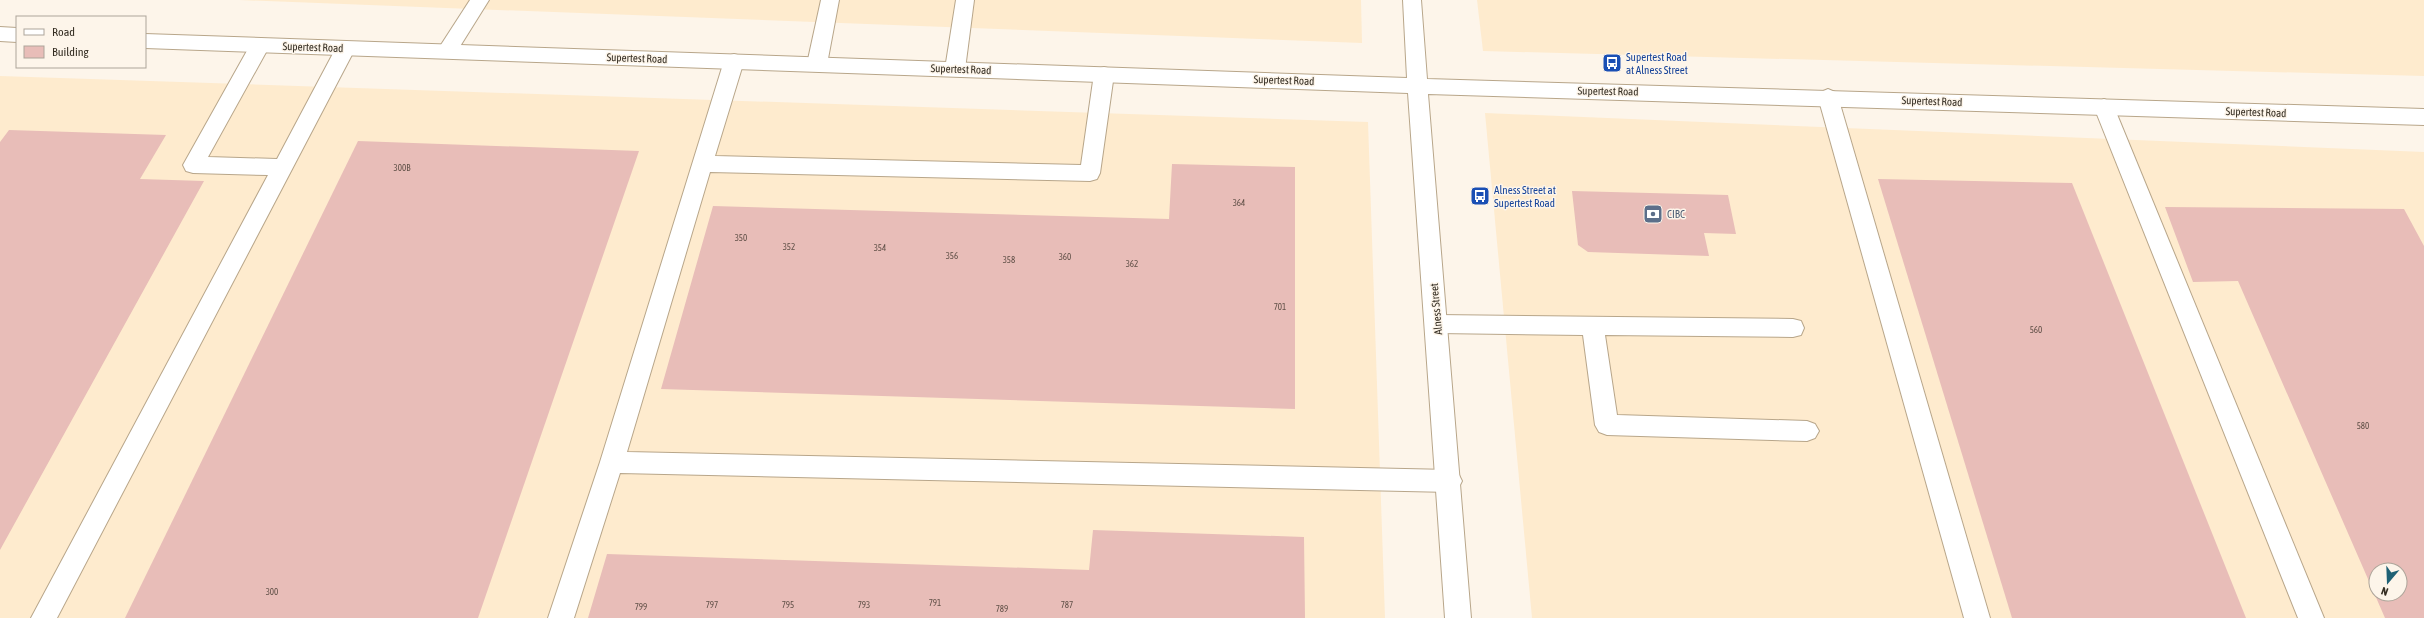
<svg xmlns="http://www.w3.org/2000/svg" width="2424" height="618" font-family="'Asap Condensed',sans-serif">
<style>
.built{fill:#feebce;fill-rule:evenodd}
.building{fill:#e8bdb8;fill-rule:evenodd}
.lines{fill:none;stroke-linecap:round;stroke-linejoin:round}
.lane-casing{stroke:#b8a68a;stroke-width:2}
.street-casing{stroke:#b8a68a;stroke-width:2}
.lane{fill:#fff;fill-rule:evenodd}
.street{fill:#fff;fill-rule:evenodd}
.labels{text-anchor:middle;stroke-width:3;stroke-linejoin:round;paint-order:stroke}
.number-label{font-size:9px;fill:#615148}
.street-label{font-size:11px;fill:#342d22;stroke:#fdf5ea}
.transit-label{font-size:11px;fill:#164399;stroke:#fdf5ea;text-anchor:start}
.service-label{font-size:11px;fill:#4e5e75;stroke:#fdf5ea;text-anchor:start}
</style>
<rect width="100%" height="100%" fill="#fdf5ea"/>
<g class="built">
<path d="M239,0H1361L1362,43Z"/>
<path d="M1477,0H2424V76L1483,51Z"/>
<path d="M0,76L1368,122L1385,618H0Z"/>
<path d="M1485,113L2424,152V618H1532ZM2376,570H2400V594H2376Z"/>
</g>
<g class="building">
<path d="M9,130L166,135L140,179L204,181L0,550V142Z"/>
<path d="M358,141L639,151L478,618H125Z"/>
<path d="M1172,164L1295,167V409L661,389L713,206L1169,219Z"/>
<path d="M1878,179L2072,183L2246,618H2012Z"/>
<path d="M1572,191L1728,195L1736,234L1704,233L1709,256L1588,252L1578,245Z"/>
<path d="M2165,207L2404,209L2424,246V618H2385L2238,281L2193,282ZM2376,570H2400V594H2376Z"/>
<path d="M1093,530L1304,537L1305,618H588L607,554L1089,570Z"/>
</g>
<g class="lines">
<defs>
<g id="lane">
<path d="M470,0H489L454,56L447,58L440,56L437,51Z"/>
<path d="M821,0H839L827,64L824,69L817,71L810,69L807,64Z"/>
<path d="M956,0H974L965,69L962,74L955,76L948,74L945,69Z"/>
<path d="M260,38L267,40L270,45L208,157L277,159L338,44L345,42L352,44L355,49L57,618H31L268,175L193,173L186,171L183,165L253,40Z"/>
<path d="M734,54L741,56L744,61L715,156L1081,165L1094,74L1097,69L1104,67L1111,69L1114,74L1100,173L1097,179L1090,181L710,172L627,452L1450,470L1458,473L1462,481L1458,489L1450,492L620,473L574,618H548L600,462L724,61L727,56Z"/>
<path d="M1828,89L1835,92L1838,97L1990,618H1964L1818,97L1821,92Z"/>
<path d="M2104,99L2111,102L2114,107L2324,618H2298L2094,107L2097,102Z"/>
<path d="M1437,315L1793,319L1801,321L1804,328L1801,335L1793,337L1605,335L1617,415L1807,421L1815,424L1819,431L1815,438L1807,441L1607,435L1599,432L1595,425L1583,335L1437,333L1429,331L1426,324L1429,317Z"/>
</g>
<g id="street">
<path d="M1403,0H1421L1427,79L2424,109V125L1428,94L1471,618H1445L1408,93L145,48V34L1407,78Z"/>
<path d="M0,27L17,28V42L0,41Z"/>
</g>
</defs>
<use href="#lane" class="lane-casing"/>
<use href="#street" class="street-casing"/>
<use href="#lane" class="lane"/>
<use href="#street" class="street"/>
</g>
<defs>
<symbol id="bus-square" viewBox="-11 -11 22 22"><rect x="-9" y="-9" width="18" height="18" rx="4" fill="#1a4fb4" stroke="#fdf5ea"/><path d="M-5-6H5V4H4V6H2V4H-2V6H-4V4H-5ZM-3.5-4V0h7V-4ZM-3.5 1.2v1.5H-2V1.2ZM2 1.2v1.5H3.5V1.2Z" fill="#fff"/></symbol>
<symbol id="bank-square" viewBox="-11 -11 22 22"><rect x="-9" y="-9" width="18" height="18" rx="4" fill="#5c6f8a" stroke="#fdf5ea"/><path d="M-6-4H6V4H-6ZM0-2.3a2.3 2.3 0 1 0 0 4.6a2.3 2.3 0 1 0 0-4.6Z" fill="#fff"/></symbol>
</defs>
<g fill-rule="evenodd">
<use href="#bus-square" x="1601" y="52" width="22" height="22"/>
<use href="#bus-square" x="1469" y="185" width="22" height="22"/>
<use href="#bank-square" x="1642" y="203" width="22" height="22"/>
</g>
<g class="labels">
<g class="number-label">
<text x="402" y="171">300B</text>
<text x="1239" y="206">364</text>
<text x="741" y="241">350</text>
<text x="789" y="250">352</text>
<text x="880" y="251">354</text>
<text x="952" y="259">356</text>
<text x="1065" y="260">360</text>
<text x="1009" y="263">358</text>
<text x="1132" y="267">362</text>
<text x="1280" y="310">701</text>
<text x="2036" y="333">560</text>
<text x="2363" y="429">580</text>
<text x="272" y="595">300</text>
<text x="935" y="606">791</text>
<text x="712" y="608">797</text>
<text x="788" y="608">795</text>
<text x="864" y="608">793</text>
<text x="1067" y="608">787</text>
<text x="641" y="610">799</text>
<text x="1002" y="612">789</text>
</g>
<g class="street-label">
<text transform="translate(313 47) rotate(2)" y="4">Supertest Road</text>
<text transform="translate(637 58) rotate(2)" y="4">Supertest Road</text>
<text transform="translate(961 69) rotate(2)" y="4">Supertest Road</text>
<text transform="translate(1284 80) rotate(2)" y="4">Supertest Road</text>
<text transform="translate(1608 91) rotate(1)" y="4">Supertest Road</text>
<text transform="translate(1932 101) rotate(2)" y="4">Supertest Road</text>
<text transform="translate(2256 112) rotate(2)" y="4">Supertest Road</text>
<text transform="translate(1436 309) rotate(-95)" y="4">Alness Street</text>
</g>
<g class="transit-label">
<text x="1626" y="61">Supertest Road<tspan x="1626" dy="13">at Alness Street</tspan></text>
<text x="1494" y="194">Alness Street at<tspan x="1494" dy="13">Supertest Road</tspan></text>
</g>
<g class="service-label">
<text x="1667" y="218">CIBC</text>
</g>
</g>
<rect x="16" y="16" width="130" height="52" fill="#fdf5ea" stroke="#ada59a"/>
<rect x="24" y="29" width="20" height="6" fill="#ffffff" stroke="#ada59a"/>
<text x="52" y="36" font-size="12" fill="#342d22">Road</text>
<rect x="24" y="46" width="20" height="12" fill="#e8bdb8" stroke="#ada59a"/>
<text x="52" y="56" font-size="12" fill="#342d22">Building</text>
<g transform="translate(2388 582) rotate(199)"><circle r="19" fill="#fdf5ea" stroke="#ada59a"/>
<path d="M0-3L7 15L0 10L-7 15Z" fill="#1f6175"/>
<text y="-6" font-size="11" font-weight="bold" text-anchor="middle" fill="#342d22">N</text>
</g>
</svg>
